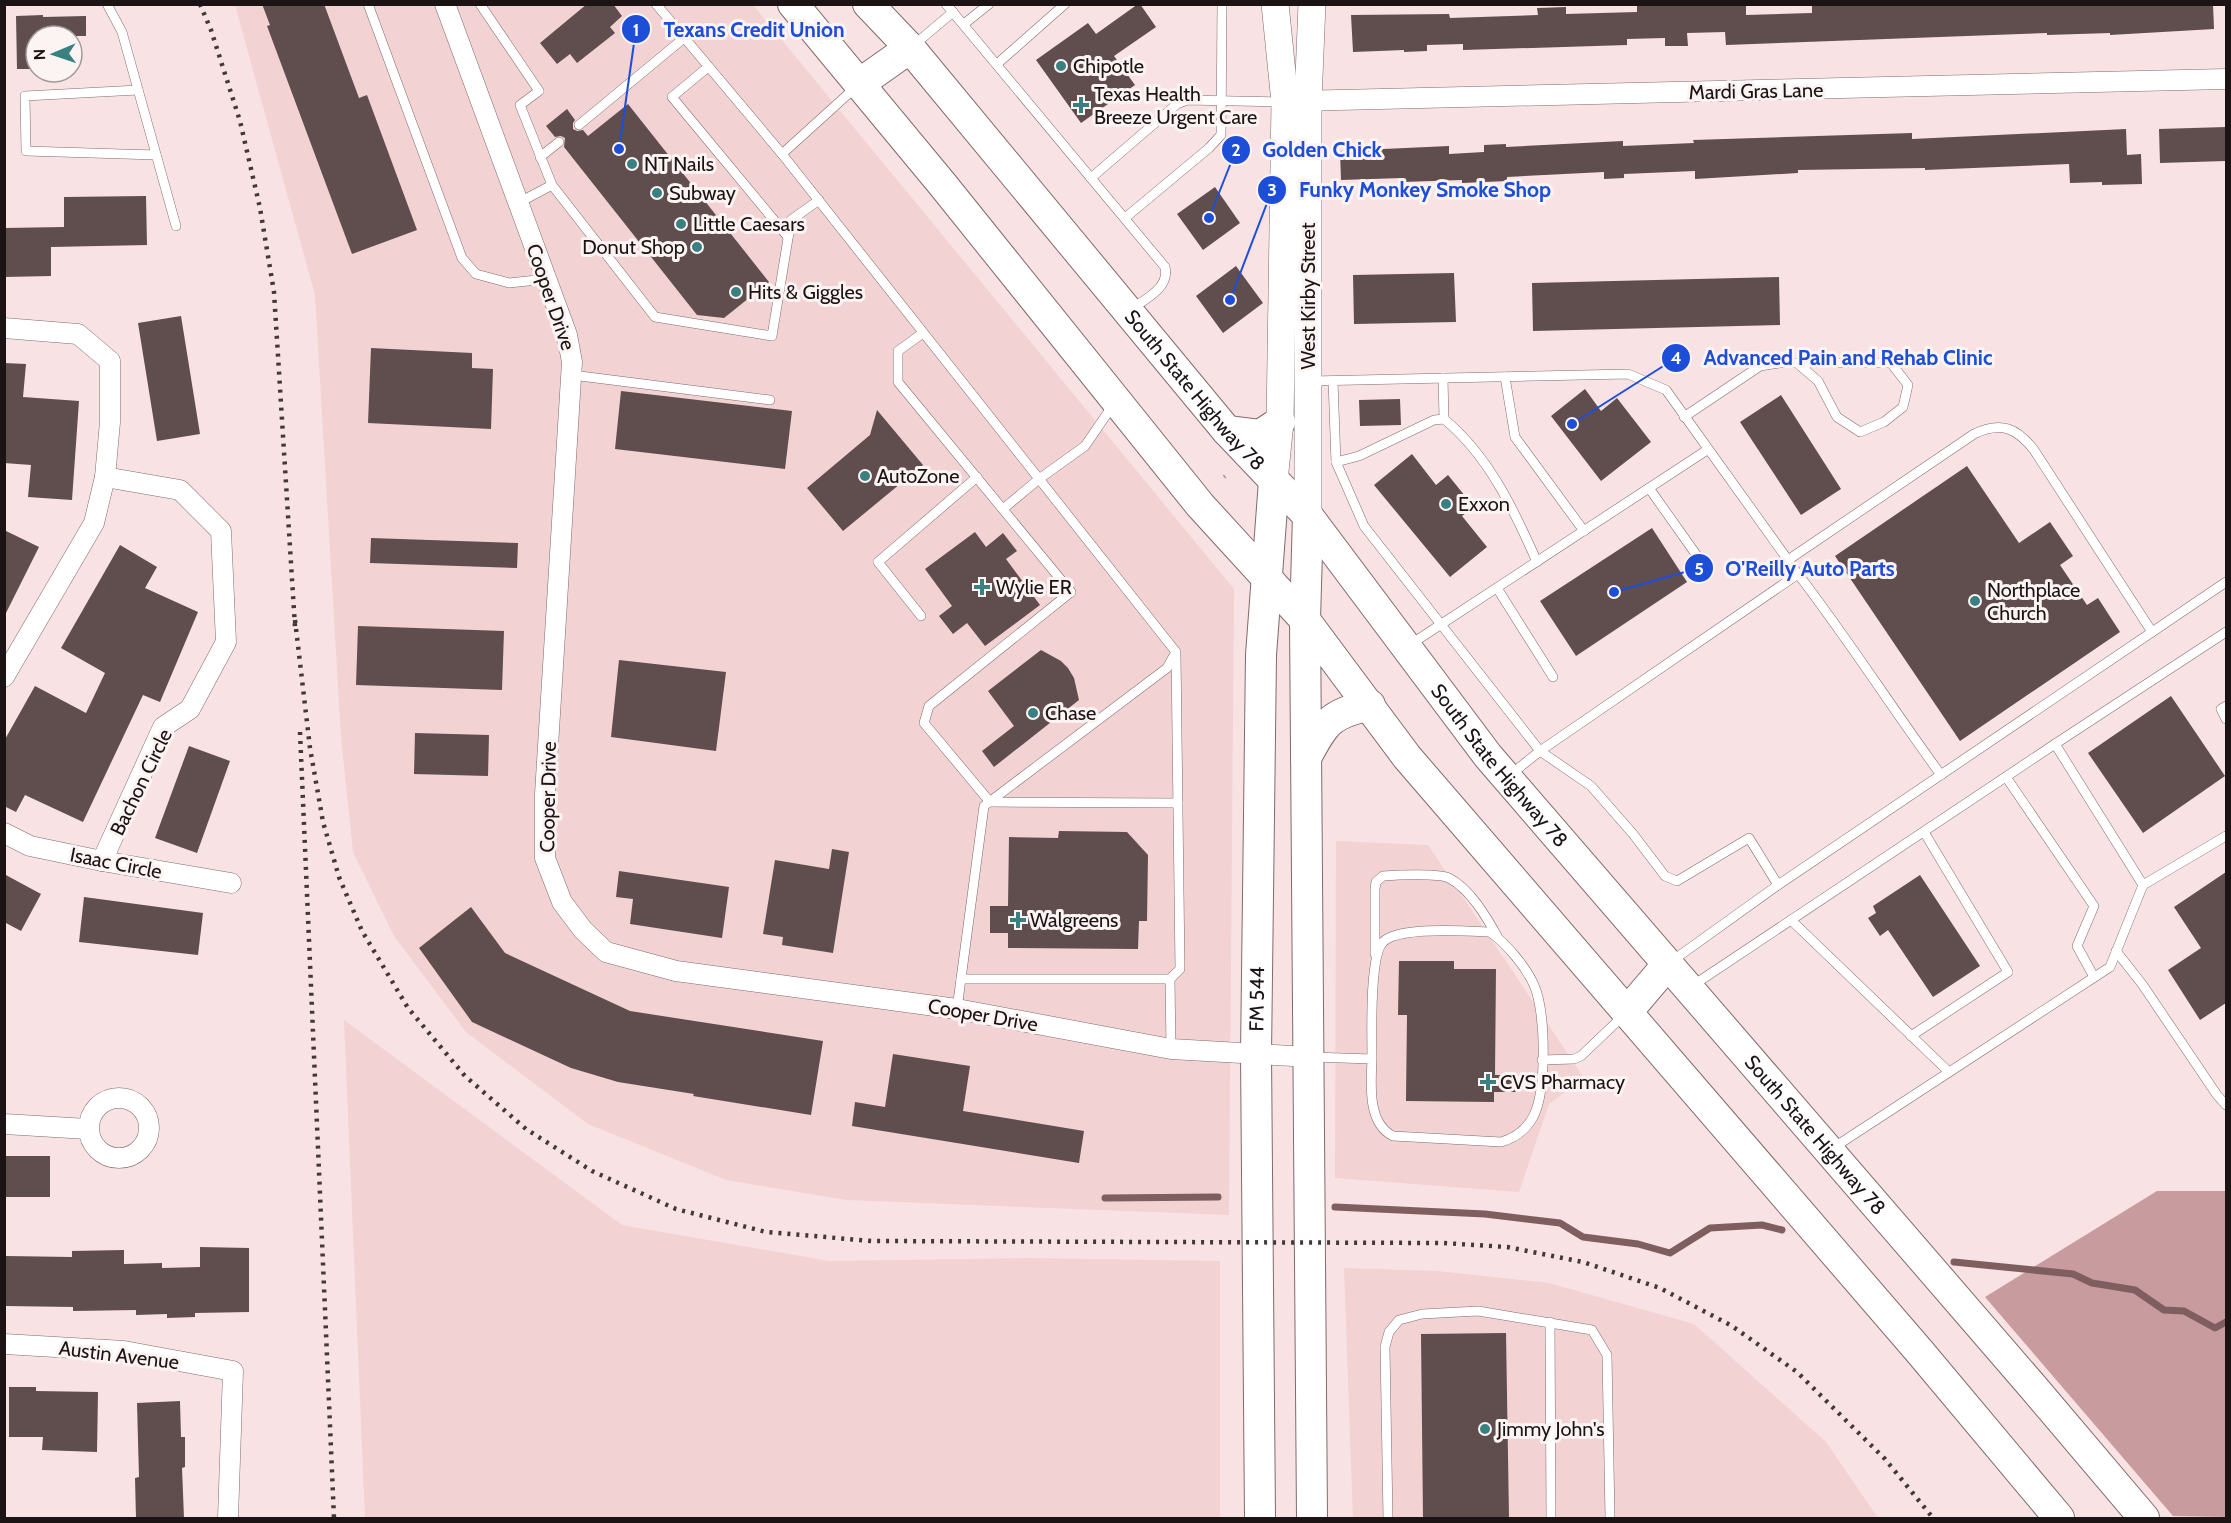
<svg xmlns="http://www.w3.org/2000/svg" width="2231" height="1523" font-family="Cabin,sans-serif">
<style>
.built{fill:#f2d2d3}
.forest{fill:#c89b9e}
.lines{fill:none;stroke-linecap:round;stroke-linejoin:round}
.stream{stroke:#7f5e60;stroke-width:7}
.building{fill:#604d4e}
.service-casing{stroke:#806b6c;stroke-width:10}
.minor-casing{stroke:#806b6c;stroke-width:21}
.secondary-casing{stroke:#806b6c;stroke-width:28}
.primary-casing{stroke:#806b6c;stroke-width:32}
.path{stroke:#a89798;stroke-width:4;stroke-dasharray:1.5 4.5;stroke-linecap:butt}
.service{stroke:#fff;stroke-width:9}
.minor{stroke:#fff;stroke-width:20}
.secondary{stroke:#fff;stroke-width:27}
.primary{stroke:#fff;stroke-width:30}
.rail{stroke:#423839;stroke-width:4.5;stroke-dasharray:3 6;stroke-linecap:butt}
.poi-dot{fill:#398181;stroke:#fcf3f3;stroke-width:2}
.labels{text-anchor:middle;stroke-width:6;stroke-linejoin:round;paint-order:stroke}
.poi-label{font-size:20px;fill:#1b1314;stroke:#fcf3f3;text-anchor:start}
.street-label{font-size:20px;fill:#1b1314;stroke:#fcf3f3}
.leader{fill:none;stroke:#1d4ed8;stroke-width:2}
.callout-dot{fill:#1d4ed8;stroke:#fcf3f3;stroke-width:2}
.mark-label{font-size:18px;text-anchor:middle;font-weight:bold;fill:#fff}
.callout-label{font-size:21px;text-anchor:middle;font-weight:bold;fill:#1d4ed8;stroke:#fcf3f3;stroke-width:6;stroke-linejoin:round;paint-order:stroke}
</style>
<rect width="100%" height="100%" fill="#f9e2e3"/>
<g class="built">
<path d="M235,5H753L1234,589L1229,1215L847,1200L726,1180L588,1124L466,1032L394,936L353,852L341,737L315,295Z"/>
<path d="M1336,841L1428,845L1584,1078L1549,1104L1519,1192L1335,1178Z"/>
<path d="M344,1020L622,1225L829,1261L1027,1258L1220,1261V1518H365Z"/>
<path d="M1344,1268L1437,1271L1549,1283L1694,1324L1826,1442L1878,1518H1353Z"/>
</g>
<path class="forest" d="M2157,1191H2226V1517L2173,1516L1985,1297Z"/>
<g class="lines">
<g class="stream">
<path d="M1105,1198L1218,1197"/>
<path d="M1335,1207L1485,1214L1560,1223L1583,1237L1638,1244L1670,1253L1710,1228L1762,1225L1782,1230"/>
<path d="M1954,1262L2073,1274L2092,1283L2135,1290L2164,1310L2184,1311L2215,1328L2226,1322"/>
</g>
</g>
<g class="building">
<path d="M262,4H324L359,98L367,95L417,230L352,254L267,26L270,25Z"/>
<path d="M587,4H613L622,16L610,27L615,33L577,63L570,54L557,64L540,43Z"/>
<path d="M1138,4H1140L1156,27L1114,56L1135,85L1081,123L1036,60L1088,23L1096,34Z"/>
<path d="M1637,4H1746V15L1812,13V4H1861V6L2213,4L2214,29L2110,35V33L2047,35V33L1726,45L1725,32L1687,33L1688,46H1665V38L1627,39V45L1463,50V44L1427,45V51L1404,52V50L1353,52L1351,15L1449,14L1450,18L1538,15L1537,8L1566,7V14L1637,12Z"/>
<path d="M43,15V17L86,16V36H36V69H17L16,16Z"/>
<path d="M628,104L769,282L724,318L697,315L564,147L565,138L561,136L555,137L546,126L567,109L575,120L573,123V129L577,131L583,130L588,136Z"/>
<path d="M2226,127V161L2160,163L2159,129Z"/>
<path d="M2126,129L2127,155L2141,154L2142,184L2102,185V182L2070,183L2069,164L1925,170V168L1798,170V173L1695,179V171L1624,174V178L1604,179V172L1564,174L1507,177V181L1462,183V180L1402,182V178L1341,180L1340,151L1449,146V154L1484,152V145L1506,144V147L1623,141V146L1694,143L1693,140L1912,133V139Z"/>
<path d="M1215,187L1240,223L1203,250L1177,214Z"/>
<path d="M146,196L147,245L51,247V276L4,277V228L64,227V197Z"/>
<path d="M1236,266L1263,303L1223,333L1196,296Z"/>
<path d="M1454,273L1456,322L1354,324L1353,275Z"/>
<path d="M1779,277L1780,325L1533,331L1532,283Z"/>
<path d="M181,316L200,434L157,441L138,323Z"/>
<path d="M371,348L472,353V368L493,369L491,429L368,423Z"/>
<path d="M4,363L26,364L23,397L79,401L72,500L28,497L31,465L4,463Z"/>
<path d="M1585,389L1601,411L1617,398L1651,442L1601,481L1551,416Z"/>
<path d="M621,391L792,411L785,469L615,449Z"/>
<path d="M1781,395L1841,489L1801,515L1740,422Z"/>
<path d="M1400,399L1401,425L1360,426L1359,400Z"/>
<path d="M877,410L923,465L843,531L807,488L870,435Z"/>
<path d="M1412,454L1436,485L1448,475L1474,507L1462,516L1487,547L1450,577L1374,485Z"/>
<path d="M1967,466L2019,543L2050,522L2073,556L2060,565L2087,605L2098,598L2120,632L1960,741L1835,556Z"/>
<path d="M1652,528L1687,582L1576,656L1540,601Z"/>
<path d="M4,530L39,547L4,617Z"/>
<path d="M975,532L986,547L1003,533L1017,551L1006,559L1040,605L985,646L967,623L953,634L939,616L952,606L925,569Z"/>
<path d="M371,538L518,543L517,568L370,563Z"/>
<path d="M120,545L157,567L145,588L198,612L160,702L143,695L83,822L25,795L16,812L4,806V741L35,686L86,713L105,673L61,648Z"/>
<path d="M358,626L504,631L502,690L356,685Z"/>
<path d="M1041,650L1061,661L1068,668L1074,678L1079,700L994,767L982,751L1014,726L988,691Z"/>
<path d="M619,660L726,672L716,751L611,737Z"/>
<path d="M2171,696L2225,776L2143,833L2088,753Z"/>
<path d="M415,733L489,735L488,776L414,774Z"/>
<path d="M189,746L230,761L197,853L155,838Z"/>
<path d="M1059,831L1127,832L1148,855L1147,921H1139L1138,949L1008,948V933H990V906H1008L1009,837L1058,838Z"/>
<path d="M832,849L849,852L833,953L782,945L783,937L763,934L775,860L829,869Z"/>
<path d="M619,871L729,887L722,938L630,924L633,899L616,897Z"/>
<path d="M2226,872V1003L2200,1020L2168,970L2201,948L2174,907Z"/>
<path d="M4,874L41,894L21,931L4,922Z"/>
<path d="M1920,875L1980,966L1933,997L1888,930L1880,936L1868,918L1876,913L1873,906Z"/>
<path d="M84,897L203,913L198,955L79,942Z"/>
<path d="M471,907L505,953L630,1011L823,1041L811,1115L693,1096L694,1094L618,1082L571,1068L472,1022L419,948Z"/>
<path d="M1399,961H1454V969H1496L1495,1075H1516V1092H1494V1102L1406,1101L1407,1015H1398Z"/>
<path d="M893,1054L970,1066L963,1111L1084,1131L1079,1163L852,1126L855,1102L885,1107Z"/>
<rect x="4" y="1156" width="46" height="41"/>
<path d="M200,1247L249,1248V1312L195,1313V1317L167,1318V1314L136,1315V1310L73,1311V1307L6,1306V1256L72,1257V1251L124,1250V1264L162,1263V1268L200,1267Z"/>
<path d="M1506,1333L1509,1518H1423L1421,1334Z"/>
<path d="M9,1387H36V1391L98,1392L97,1452L42,1450L43,1437H9Z"/>
<path d="M180,1401L181,1437H185V1467L182,1468L184,1518H136L135,1478L139,1477L137,1403Z"/>
</g>
<g class="lines">
<defs>
<g id="service">
<path d="M107,4L122,32L176,226"/>
<path d="M368,4L462,258L476,274L509,283L546,279"/>
<path d="M480,4L539,91L520,105L552,185L655,317L772,336L791,220L819,200"/>
<path d="M656,4L782,154L1176,652L1167,668L984,806L957,1009"/>
<path d="M946,4L1165,267C1170,288 1146,298 1132,309"/>
<path d="M964,24L989,4"/>
<path d="M914,45L953,12"/>
<path d="M997,64L1065,4"/>
<path d="M708,67L672,97L788,237"/>
<path d="M138,90L25,96L26,151L156,155"/>
<path d="M579,125L684,38"/>
<path d="M782,154L857,86"/>
<path d="M540,157L559,142"/>
<path d="M1091,178L1177,104L1187,100L1282,102"/>
<path d="M518,203L552,185"/>
<path d="M1125,218L1209,148L1221,135L1222,4"/>
<path d="M923,333L898,351V382L1071,592L929,706L924,723L990,802L1178,803"/>
<path d="M572,375L770,400"/>
<path d="M1505,377L1515,437L1584,531"/>
<path d="M1443,378L1444,419"/>
<path d="M1312,381L1628,374L1666,390L1798,574L1540,751L1510,775"/>
<path d="M1333,381L1336,462L1364,526L1540,751L1591,786L1633,834L1665,876L1677,881L1749,838L1778,885"/>
<path d="M1684,417L1760,366L1779,363H1891L1908,385L1903,407L1884,422L1860,432L1837,417L1818,381L1797,363"/>
<path d="M1336,462L1359,456L1434,420L1444,419C1489,456 1514,510 1537,562"/>
<path d="M1649,488L1700,560"/>
<path d="M1003,509L1039,479L1085,446L1113,405"/>
<path d="M1788,560L1974,434C2001,421 2017,428 2034,450L2152,632"/>
<path d="M1798,574C1848,639 1892,708 1941,775"/>
<path d="M1497,588L1553,677"/>
<path d="M921,616L878,562L977,477"/>
<path d="M1411,644L1707,450"/>
<path d="M2226,706L2221,709L2226,719"/>
<path d="M2055,744L2226,632"/>
<path d="M2006,777L2094,906L2077,946L2094,977"/>
<path d="M2143,885L2226,836"/>
<path d="M1791,920L1949,1072"/>
<path d="M2116,951L2142,984L2217,1095L2226,1105"/>
<path d="M1375,954V889L1376,882L1383,876C1396,875 1438,873 1449,878C1470,889 1486,916 1497,936"/>
<path d="M1672,961L1778,885L2226,582"/>
<path d="M961,979H1170L1180,969L1176,655"/>
<path d="M1170,979L1171,1049"/>
<path d="M1692,986L2055,744L2143,885L2110,967L1833,1148"/>
<path d="M1911,1036L2008,972L1924,832"/>
<path d="M1312,1057L1372,1059C1371,1084 1367,1123 1393,1136L1501,1142C1515,1138 1526,1130 1533,1117C1547,1091 1546,1012 1534,985C1526,967 1507,944 1490,932C1467,931 1398,926 1383,942C1369,956 1372,1037 1372,1059"/>
<path d="M1542,1060L1574,1059L1581,1056L1623,1016"/>
<path d="M1550,1322L1551,1518"/>
<path d="M1388,1518L1385,1347L1389,1332L1399,1320L1422,1314L1478,1311L1592,1330L1607,1355L1610,1518"/>
</g>
<g id="minor">
<path d="M445,4L567,335L572,362L545,794V858L562,902L583,930L606,952L676,971L957,1009L1171,1049L1310,1057"/>
<path d="M1297,101L2226,79"/>
<path d="M4,328L78,334L110,361V422L105,477L180,490L221,531L226,642L190,709L163,727L102,861"/>
<path d="M4,677L94,523L105,477"/>
<path d="M4,833L30,846L102,861L231,883"/>
<circle cx="119" cy="1128" r="30"/>
<path d="M4,1124L88,1129"/>
<path d="M4,1344L124,1351L233,1371L228,1518"/>
</g>
<g id="secondary">
<path d="M1274,481L1280,422L1285,102L1275,4"/>
<path d="M1308,516V101L1312,4"/>
</g>
<g id="primary">
<path d="M793,4L943,185L1200,505L1305,620L1407,757L1920,1352L2059,1518"/>
<path id="s1" d="M868,4L910,48L1227,431L1308,516L1488,756L2033,1387L2144,1518"/>
<path d="M859,84L910,48"/>
<path d="M1227,431L1260,435L1280,422"/>
<path d="M1308,516L1305,620L1312,1518"/>
<path d="M1306,758C1325,722 1330,714 1370,705"/>
<path d="M1627,1012L1667,965"/>
<path id="s2" d="M1260,1518L1256,1055L1261,655L1274,481"/>
</g>
</defs>
<use href="#service" class="service-casing"/>
<use href="#minor" class="minor-casing"/>
<use href="#secondary" class="secondary-casing"/>
<use href="#primary" class="primary-casing"/>
<path class="path" d="M1224,477L1228,474"/>
<use href="#service" class="service"/>
<use href="#minor" class="minor"/>
<use href="#secondary" class="secondary"/>
<use href="#primary" class="primary"/>
<g class="rail">
<path d="M200,4L211,30L240,121L260,208L274,292L295,627"/>
<path d="M295,620L310,748L323,822L339,877L362,931L408,1008L465,1076L526,1129L592,1171L676,1209L766,1232L872,1241L1443,1243L1507,1247L1583,1262L1660,1288L1732,1326L1797,1372L1885,1459L1933,1518"/>
<path d="M300,732L334,1518"/>
</g>
</g>
<g class="poi-dot">
<circle cx="1061" cy="66" r="6"/>
<path d="M1078 96h6v6h6v6h-6v6h-6v-6h-6v-6h6z"/>
<circle cx="632" cy="164" r="6"/>
<circle cx="657" cy="193" r="6"/>
<circle cx="681" cy="224" r="6"/>
<circle cx="697" cy="247" r="6"/>
<circle cx="736" cy="292" r="6"/>
<circle cx="865" cy="476" r="6"/>
<circle cx="1446" cy="504" r="6"/>
<path d="M979 578h6v6h6v6h-6v6h-6v-6h-6v-6h6z"/>
<circle cx="1975" cy="601" r="6"/>
<circle cx="1033" cy="713" r="6"/>
<path d="M1015 911h6v6h6v6h-6v6h-6v-6h-6v-6h6z"/>
<path d="M1485 1073h6v6h6v6h-6v6h-6v-6h-6v-6h6z"/>
<circle cx="1485" cy="1429" r="6"/>
</g>
<g class="labels">
<g class="poi-label">
<text x="1073" y="73">Chipotle</text>
<text x="1094" y="101">Texas Health<tspan x="1094" dy="23">Breeze Urgent Care</tspan></text>
<text x="644" y="171">NT Nails</text>
<text x="669" y="200">Subway</text>
<text x="693" y="231">Little Caesars</text>
<text x="685" y="254" text-anchor="end">Donut Shop</text>
<text x="748" y="299">Hits &amp; Giggles</text>
<text x="877" y="483">AutoZone</text>
<text x="1458" y="511">Exxon</text>
<text x="996" y="594">Wylie ER</text>
<text x="1987" y="597">Northplace<tspan x="1987" dy="23">Church</tspan></text>
<text x="1045" y="720">Chase</text>
<text x="1030" y="927">Walgreens</text>
<text x="1500" y="1089">CVS Pharmacy</text>
<text x="1497" y="1436">Jimmy John's</text>
</g>
<g class="street-label">
<text transform="translate(1756 91) rotate(-1)" y="7">Mardi Gras Lane</text>
<text transform="translate(1308 296) rotate(-90)" y="7">West Kirby Street</text>
<text transform="translate(551 297) rotate(71)" y="7">Cooper Drive</text>
<text dy="7" stroke="none"><textPath href="#s1" startOffset="506">South State Highway 78</textPath></text>
<text dy="7" stroke="none"><textPath href="#s1" startOffset="990">South State Highway 78</textPath></text>
<text transform="translate(141 782) rotate(-64)" y="7">Bachon Circle</text>
<text transform="translate(548 797) rotate(-89)" y="7">Cooper Drive</text>
<text transform="translate(116 863) rotate(11)" y="7">Isaac Circle</text>
<text dy="7" stroke="none"><textPath href="#s2" startOffset="519">FM 544</textPath></text>
<text transform="translate(983 1015) rotate(10)" y="7">Cooper Drive</text>
<text dy="7" stroke="none"><textPath href="#s1" startOffset="1476">South State Highway 78</textPath></text>
<text transform="translate(119 1355) rotate(7)" y="7">Austin Avenue</text>
</g>
</g>
<path class="leader" d="M619 149L636 29M1209 218L1236 150M1230 300L1272 190M1572 424L1676 358M1614 592L1699 568"/>
<g class="callout-dot">
<circle cx="619" cy="149" r="6"/>
<circle cx="1209" cy="218" r="6"/>
<circle cx="1230" cy="300" r="6"/>
<circle cx="1572" cy="424" r="6"/>
<circle cx="1614" cy="592" r="6"/>
<circle cx="636" cy="29" r="15"/>
<circle cx="1236" cy="150" r="15"/>
<circle cx="1272" cy="190" r="15"/>
<circle cx="1676" cy="358" r="15"/>
<circle cx="1699" cy="568" r="15"/>
</g>
<g class="mark-label">
<text x="636" y="36">1</text>
<text x="1236" y="156">2</text>
<text x="1272" y="196">3</text>
<text x="1676" y="364">4</text>
<text x="1699" y="575">5</text>
</g>
<g class="callout-label">
<text x="754" y="37">Texans Credit Union</text>
<text x="1322" y="157">Golden Chick</text>
<text x="1425" y="197">Funky Monkey Smoke Shop</text>
<text x="1848" y="365">Advanced Pain and Rehab Clinic</text>
<text x="1810" y="576">O'Reilly Auto Parts</text>
</g>
<rect width="2231" height="1523" fill="none" stroke="#1b1314" stroke-width="12"/>
<g transform="translate(54 54) rotate(268)"><circle r="28" fill="#fcf3f3" stroke="#a2999a" stroke-width="1.5"/>
<path d="M0-4.5L10 22L0 15L-10 22Z" fill="#398181"/>
<text y="-9" font-size="16" font-weight="bold" text-anchor="middle" fill="#1b1314">N</text>
</g>
</svg>
